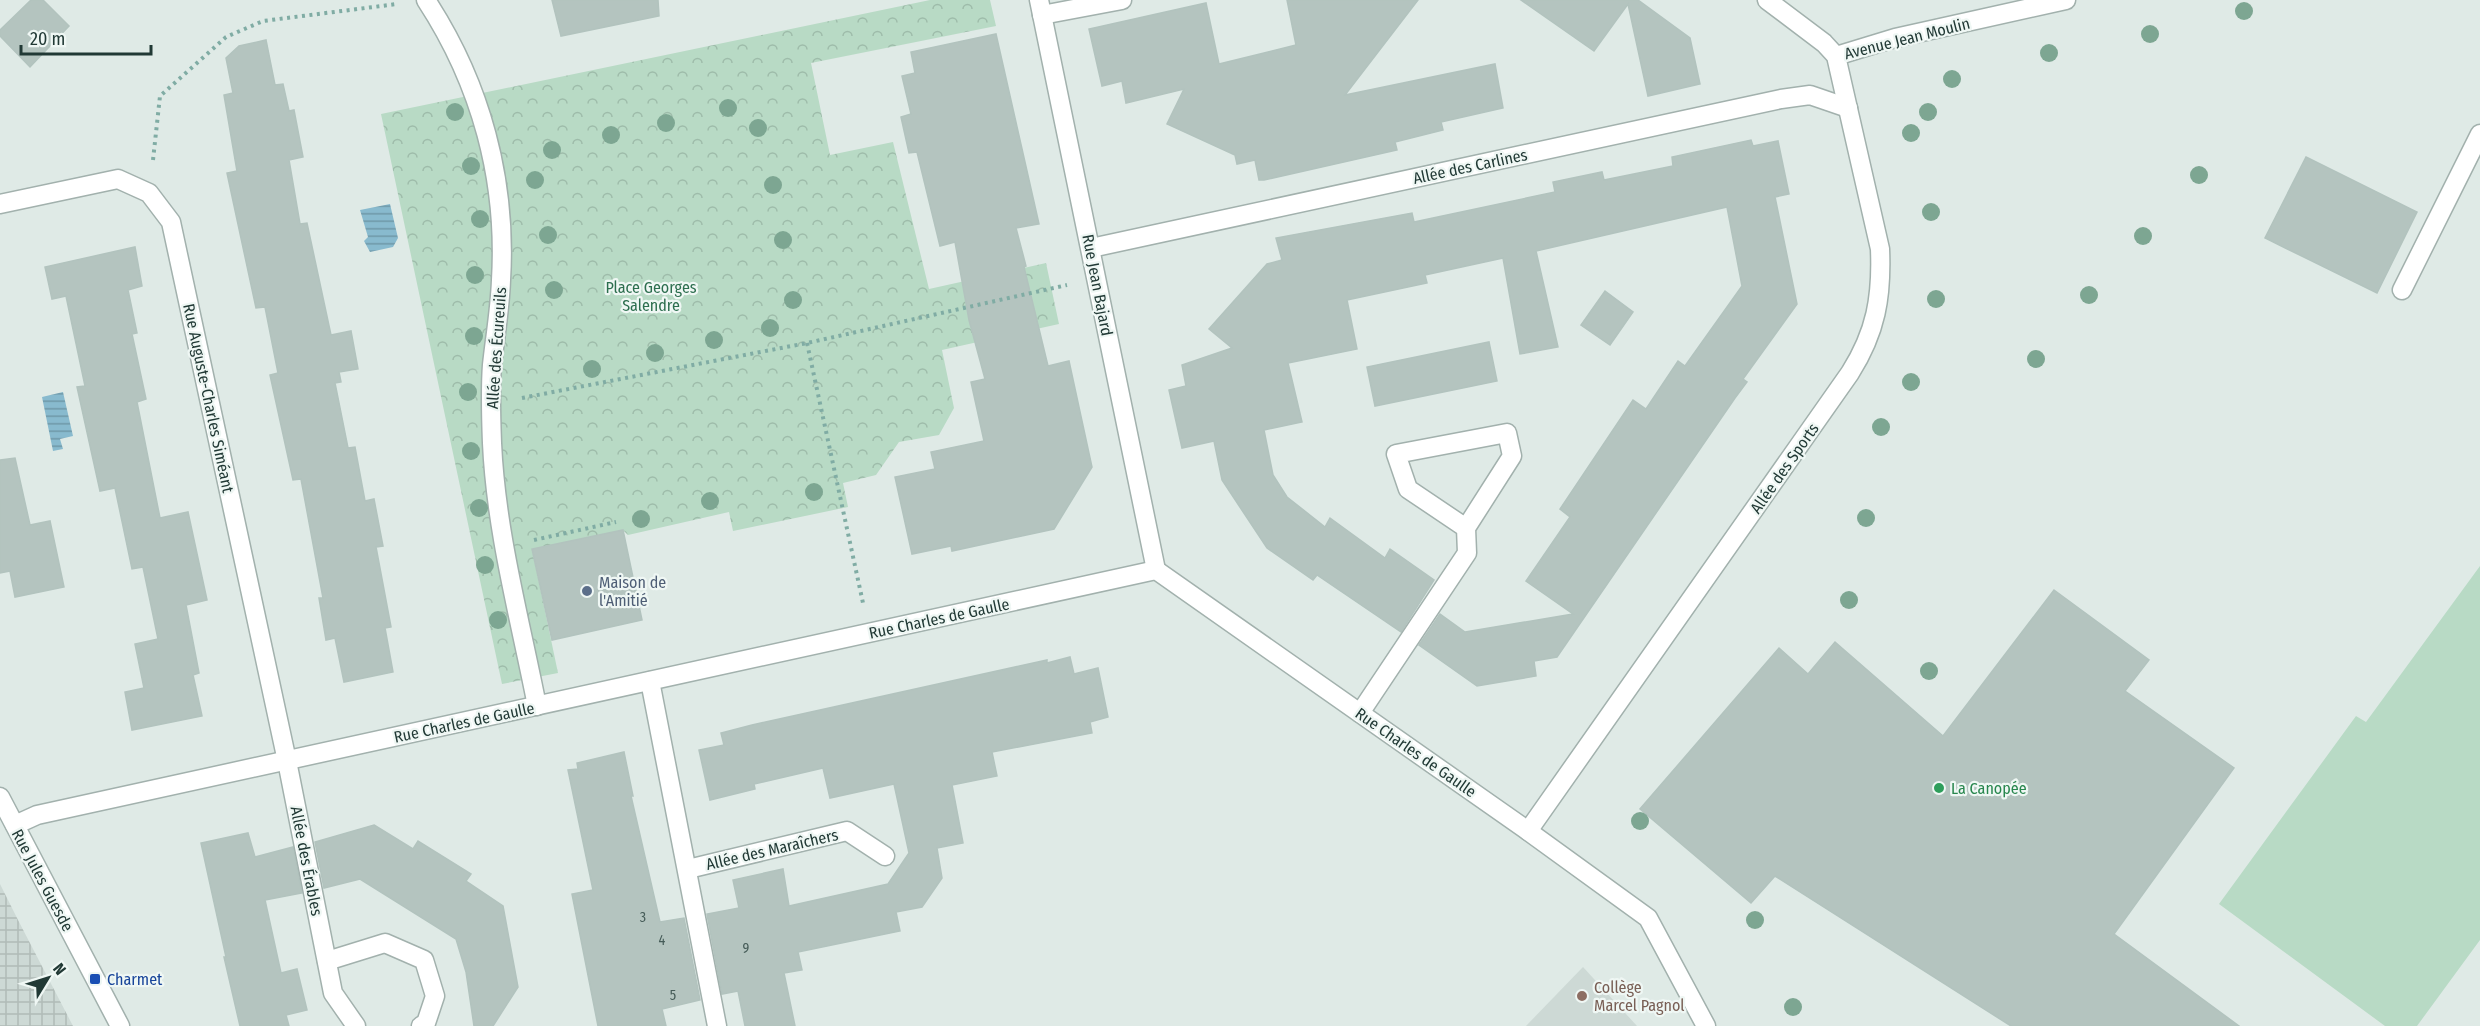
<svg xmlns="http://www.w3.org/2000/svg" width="2480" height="1026" font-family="'Fira Sans Condensed',sans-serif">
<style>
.built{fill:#cdd9d5}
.industrial{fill:url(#industrial-grid)}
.grass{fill:#b8dac5}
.park{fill:url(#park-crowns)}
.water{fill:url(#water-rules)}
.building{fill:#b4c4bf;stroke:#b2c3be;stroke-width:1.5}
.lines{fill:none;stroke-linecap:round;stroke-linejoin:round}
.minor-casing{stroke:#a2b1ad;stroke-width:21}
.path{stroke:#80aca4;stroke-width:4;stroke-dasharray:3 4.5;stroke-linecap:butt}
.minor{stroke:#fff;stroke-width:18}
.tree{fill:#7da692}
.service-dot{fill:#5c6f8a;stroke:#eff7f4;stroke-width:2}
.leisure-dot{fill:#2e9e5b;stroke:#eff7f4;stroke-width:2}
.transit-dot{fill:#1a4fb4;stroke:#eff7f4;stroke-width:2}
.education-dot{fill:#8d6e63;stroke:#eff7f4;stroke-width:2}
.labels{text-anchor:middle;stroke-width:4.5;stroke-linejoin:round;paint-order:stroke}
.number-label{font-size:14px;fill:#465c58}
.street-label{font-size:16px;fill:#213935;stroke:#eff7f4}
.park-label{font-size:16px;fill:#2c6e4e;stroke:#eff7f4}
.service-label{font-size:16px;fill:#4e5e75;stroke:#eff7f4;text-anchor:start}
.leisure-label{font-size:16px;fill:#27864d;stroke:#eff7f4;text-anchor:start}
.transit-label{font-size:16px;fill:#164399;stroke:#eff7f4;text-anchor:start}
.education-label{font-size:16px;fill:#785e54;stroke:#eff7f4;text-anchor:start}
</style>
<defs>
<pattern id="industrial-grid" width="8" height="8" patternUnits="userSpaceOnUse" patternTransform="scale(1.5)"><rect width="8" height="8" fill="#cdd9d5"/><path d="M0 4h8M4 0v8" fill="none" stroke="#b0bbb7"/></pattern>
<pattern id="park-crowns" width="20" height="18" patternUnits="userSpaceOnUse" patternTransform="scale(1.5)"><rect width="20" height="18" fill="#b8dac5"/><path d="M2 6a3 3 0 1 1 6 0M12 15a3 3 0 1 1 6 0" fill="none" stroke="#9ebcaa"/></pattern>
<pattern id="water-rules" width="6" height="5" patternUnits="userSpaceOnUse" patternTransform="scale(1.5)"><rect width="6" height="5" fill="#88bace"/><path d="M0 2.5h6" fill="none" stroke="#6f98a8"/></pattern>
</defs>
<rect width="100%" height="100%" fill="#dfeae6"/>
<path class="built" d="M1583,967L1637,1026H1526Z"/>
<path class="industrial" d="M0,884L18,920L73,1026H0Z"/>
<path class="grass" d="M2480,566V940L2417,1026H2385L2219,904L2356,716L2366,722Z"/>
<path class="park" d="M930,0H990L996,26L811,63L830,155L893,142L929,289L1046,263L1059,324L942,350L954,408L939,435L899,442L876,475L843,483L848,507L733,531L729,512L628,535L623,530L532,549L558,673L502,684L381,114Z"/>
<g class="water">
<path d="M390,204L398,238L393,247L370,252L364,241L368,237L360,210Z"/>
<path d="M63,392L73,436L60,439L63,449L53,451L42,397Z"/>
</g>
<g class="building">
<path d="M31,0H43L69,26L30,67L0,36V30Z"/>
<path d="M552,0H658L659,16L561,36Z"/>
<path d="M1287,0H1418L1345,95L1495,64L1503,108L1441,122L1443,130L1395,142L1397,150L1264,180H1259L1255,160L1237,164L1235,155L1167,124L1184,89L1126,103L1122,81L1102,86L1089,29L1206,3L1219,64L1296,45Z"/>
<path d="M1521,0H1638L1690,38L1700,84L1648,96L1628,4L1594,51Z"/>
<path d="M996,34L1039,224L1016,228L1026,266L1024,267L1048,366L1069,361L1092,467L1054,529L952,551L951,546L912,554L895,477L935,469L931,452L984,441L971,382L985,379L969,320L955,242L940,246L917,152L909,153L901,117L911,114L902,76L915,73L911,52Z"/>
<path d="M266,40L275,85L283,84L289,111L294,110L303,157L289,160L300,224L307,223L331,335L351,331L358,369L339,372L341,382L335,383L348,448L355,447L365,501L374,499L383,546L376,547L391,627L385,628L393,672L344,682L335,638L326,640L319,598H323L301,479L293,480L270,375L278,373L265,307L256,308L227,173L237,171L224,95L233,93L226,58L239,46Z"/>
<path d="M1751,140L1753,146L1778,141L1789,194L1775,197L1797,304L1743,379L1747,382L1735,398L1557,657L1534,661L1536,676L1477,686L1419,645L1440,614L1465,632L1573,614L1526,581L1570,517L1560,509L1633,400L1646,409L1678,361L1685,366L1742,286L1727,207L1536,251L1558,347L1520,354L1503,258L1425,275L1427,283L1347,300L1357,349L1288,363L1302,422L1264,430L1273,475L1287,497L1325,527L1330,518L1385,558L1390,549L1434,580L1401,632L1317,575L1313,580L1267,548L1222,480L1214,441L1182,448L1169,390L1186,386L1182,365L1232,348L1209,329L1267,264L1282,260L1276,238L1412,213L1414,222L1555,192L1553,182L1602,172L1604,180L1673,166L1672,157Z"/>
<path d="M2306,157L2417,212L2377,293L2265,238Z"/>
<path d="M135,247L142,286L128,290L137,333L132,334L146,399L137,402L160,518L188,512L207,600L186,605L199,673L193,675L202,716L132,730L125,692L144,688L135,644L158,639L143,567L132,569L115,488L100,491L77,387L85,386L66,296L52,299L45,267Z"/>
<path d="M1605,291L1633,312L1610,345L1581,325Z"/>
<path d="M1489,342L1497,381L1375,406L1367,367Z"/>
<path d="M15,458L30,525L50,521L64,587L15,597L10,571L0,573V460Z"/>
<path d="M623,530L642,620L552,640L532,549Z"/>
<path d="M2054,590L2149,660L2125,691L2234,768L2114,934L2239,1026H2011L1775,876L1751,903L1640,809L1779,648L1808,674L1835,642L1943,736Z"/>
<path d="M1070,657L1074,674L1098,668L1108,717L1090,722L1092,733L992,752L997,776L952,785L963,843L937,848L942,878L922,907L896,912L900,931L798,952L802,970L784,973L795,1026H745L738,991L722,994L707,914L739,908L733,880L783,869L789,906L888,884L909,853L894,784L830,798L823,768L754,784L755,789L710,800L699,750L724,745L721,733L752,725L1047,660V663Z"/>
<path d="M624,752L633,796H631L660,922L684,918L700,1000L662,1009L666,1026H598L572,894L593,890L568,770L578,769L577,763Z"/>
<path d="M374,825L413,849L418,841L471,874L466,881L503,906L518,987L493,1026H474L466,972L456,939L360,879L324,888L315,842Z"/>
<path d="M248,833L255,857L293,847L302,893L265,900L281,973L297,969L307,1010L286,1015L289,1026H240L224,957H226L201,843Z"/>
</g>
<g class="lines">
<defs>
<g id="minor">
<path d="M426,0C481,84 507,180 501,280C500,309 495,337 492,365C490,391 491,417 492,443C496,532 520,619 537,706"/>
<path d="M1039,0L1156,570"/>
<path d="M1042,15L1122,0"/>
<path d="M1836,56L1895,38L2066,0"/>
<path d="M0,204L118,179L149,193L171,222L287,761L333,993L356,1026"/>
<path d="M1091,248L1781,99L1810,95L1848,108"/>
<path d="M2402,290L2480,134"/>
<path d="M650,681L717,1026"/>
<path d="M1360,713L1467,553L1466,528L1512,456L1507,433L1396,454L1408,489L1466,528"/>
<path d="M0,797L120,1026"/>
<path d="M15,825L37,815L1156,570L1528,831L1648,918L1706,1026"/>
<path d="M1528,831L1850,373C1876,332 1882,297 1880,249L1836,56L1824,43L1767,0"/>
<path d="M688,869L847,831L885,856"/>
<path d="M327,961L385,943L424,960L435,996L426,1023L421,1026"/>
</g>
</defs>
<use href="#minor" class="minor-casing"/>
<g class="path">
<path d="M153,160L160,96L226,37L263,21L397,4"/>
<path d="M807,343L863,603"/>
<path d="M522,398L807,343L1067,285"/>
<path d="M534,540L616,522"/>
</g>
<use href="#minor" class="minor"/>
</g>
<g class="tree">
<circle cx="2244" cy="11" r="9"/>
<circle cx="2150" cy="34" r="9"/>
<circle cx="2049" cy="53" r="9"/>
<circle cx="1952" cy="79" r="9"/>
<circle cx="728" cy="108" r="9"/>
<circle cx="455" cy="112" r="9"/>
<circle cx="1928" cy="112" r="9"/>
<circle cx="666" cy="123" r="9"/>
<circle cx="758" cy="128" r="9"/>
<circle cx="1911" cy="133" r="9"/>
<circle cx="611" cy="135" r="9"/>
<circle cx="552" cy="150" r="9"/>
<circle cx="471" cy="166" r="9"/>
<circle cx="2199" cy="175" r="9"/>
<circle cx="535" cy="180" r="9"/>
<circle cx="773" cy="185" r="9"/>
<circle cx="1931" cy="212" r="9"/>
<circle cx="480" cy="219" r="9"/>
<circle cx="548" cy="235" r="9"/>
<circle cx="2143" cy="236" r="9"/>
<circle cx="783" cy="240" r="9"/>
<circle cx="475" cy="275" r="9"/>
<circle cx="554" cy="290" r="9"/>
<circle cx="2089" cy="295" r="9"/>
<circle cx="1936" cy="299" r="9"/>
<circle cx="793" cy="300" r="9"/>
<circle cx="770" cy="328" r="9"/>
<circle cx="474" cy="336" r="9"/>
<circle cx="714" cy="340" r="9"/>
<circle cx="655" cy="353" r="9"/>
<circle cx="2036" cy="359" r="9"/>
<circle cx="592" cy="369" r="9"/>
<circle cx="1911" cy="382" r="9"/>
<circle cx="468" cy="392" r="9"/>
<circle cx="1881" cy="427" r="9"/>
<circle cx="471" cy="451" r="9"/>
<circle cx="814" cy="492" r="9"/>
<circle cx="710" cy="501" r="9"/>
<circle cx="479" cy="508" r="9"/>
<circle cx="1866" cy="518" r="9"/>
<circle cx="641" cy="519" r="9"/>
<circle cx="485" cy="565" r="9"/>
<circle cx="1849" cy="600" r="9"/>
<circle cx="498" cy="620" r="9"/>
<circle cx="1929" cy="671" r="9"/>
<circle cx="1640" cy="821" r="9"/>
<circle cx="1755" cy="920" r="9"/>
<circle cx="1793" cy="1007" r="9"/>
</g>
<circle class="service-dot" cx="587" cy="591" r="6"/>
<circle class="leisure-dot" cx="1939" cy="788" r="6"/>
<rect class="transit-dot" x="89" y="973" width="12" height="12" rx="3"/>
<circle class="education-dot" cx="1582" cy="996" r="6"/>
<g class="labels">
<g class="number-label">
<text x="643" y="922">3</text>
<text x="662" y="945">4</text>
<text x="746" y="953">9</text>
<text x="673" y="1000">5</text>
</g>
<g class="street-label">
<text transform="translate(1907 38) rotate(-14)" y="6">Avenue Jean Moulin</text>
<text transform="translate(1470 166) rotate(-12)" y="6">Allée des Carlines</text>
<text transform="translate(1098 285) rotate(79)" y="6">Rue Jean Bajard</text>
<text transform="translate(496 348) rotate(-86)" y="6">Allée des Écureuils</text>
<text transform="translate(209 398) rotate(78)" y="6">Rue Auguste-Charles Siméant</text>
<text transform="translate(1784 468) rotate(-55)" y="6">Allée des Sports</text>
<text transform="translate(939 618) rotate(-12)" y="6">Rue Charles de Gaulle</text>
<text transform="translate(464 722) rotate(-12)" y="6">Rue Charles de Gaulle</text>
<text transform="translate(1416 752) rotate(35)" y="6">Rue Charles de Gaulle</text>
<text transform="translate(772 849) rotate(-13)" y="6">Allée des Maraîchers</text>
<text transform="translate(307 861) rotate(79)" y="6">Allée des Érables</text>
<text transform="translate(43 880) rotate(62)" y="6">Rue Jules Guesde</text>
</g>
<g class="park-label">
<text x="651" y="293">Place Georges<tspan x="651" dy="18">Salendre</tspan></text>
</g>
<g class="service-label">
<text x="599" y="588">Maison de<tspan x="599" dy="18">l'Amitié</tspan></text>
</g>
<g class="leisure-label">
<text x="1951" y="794">La Canopée</text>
</g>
<g class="transit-label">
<text x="107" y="985">Charmet</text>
</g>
<g class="education-label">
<text x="1594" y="993">Collège<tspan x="1594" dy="18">Marcel Pagnol</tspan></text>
</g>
</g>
<g transform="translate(48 978) rotate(52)" stroke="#eff7f4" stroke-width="4.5" paint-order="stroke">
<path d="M0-4.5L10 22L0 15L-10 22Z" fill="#213935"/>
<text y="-9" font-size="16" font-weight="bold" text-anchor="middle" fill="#213935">N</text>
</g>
<path d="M21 45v9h130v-9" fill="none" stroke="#213935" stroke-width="3"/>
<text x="30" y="45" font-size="18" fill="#213935" stroke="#eff7f4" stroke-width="4.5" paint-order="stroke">20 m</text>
</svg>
